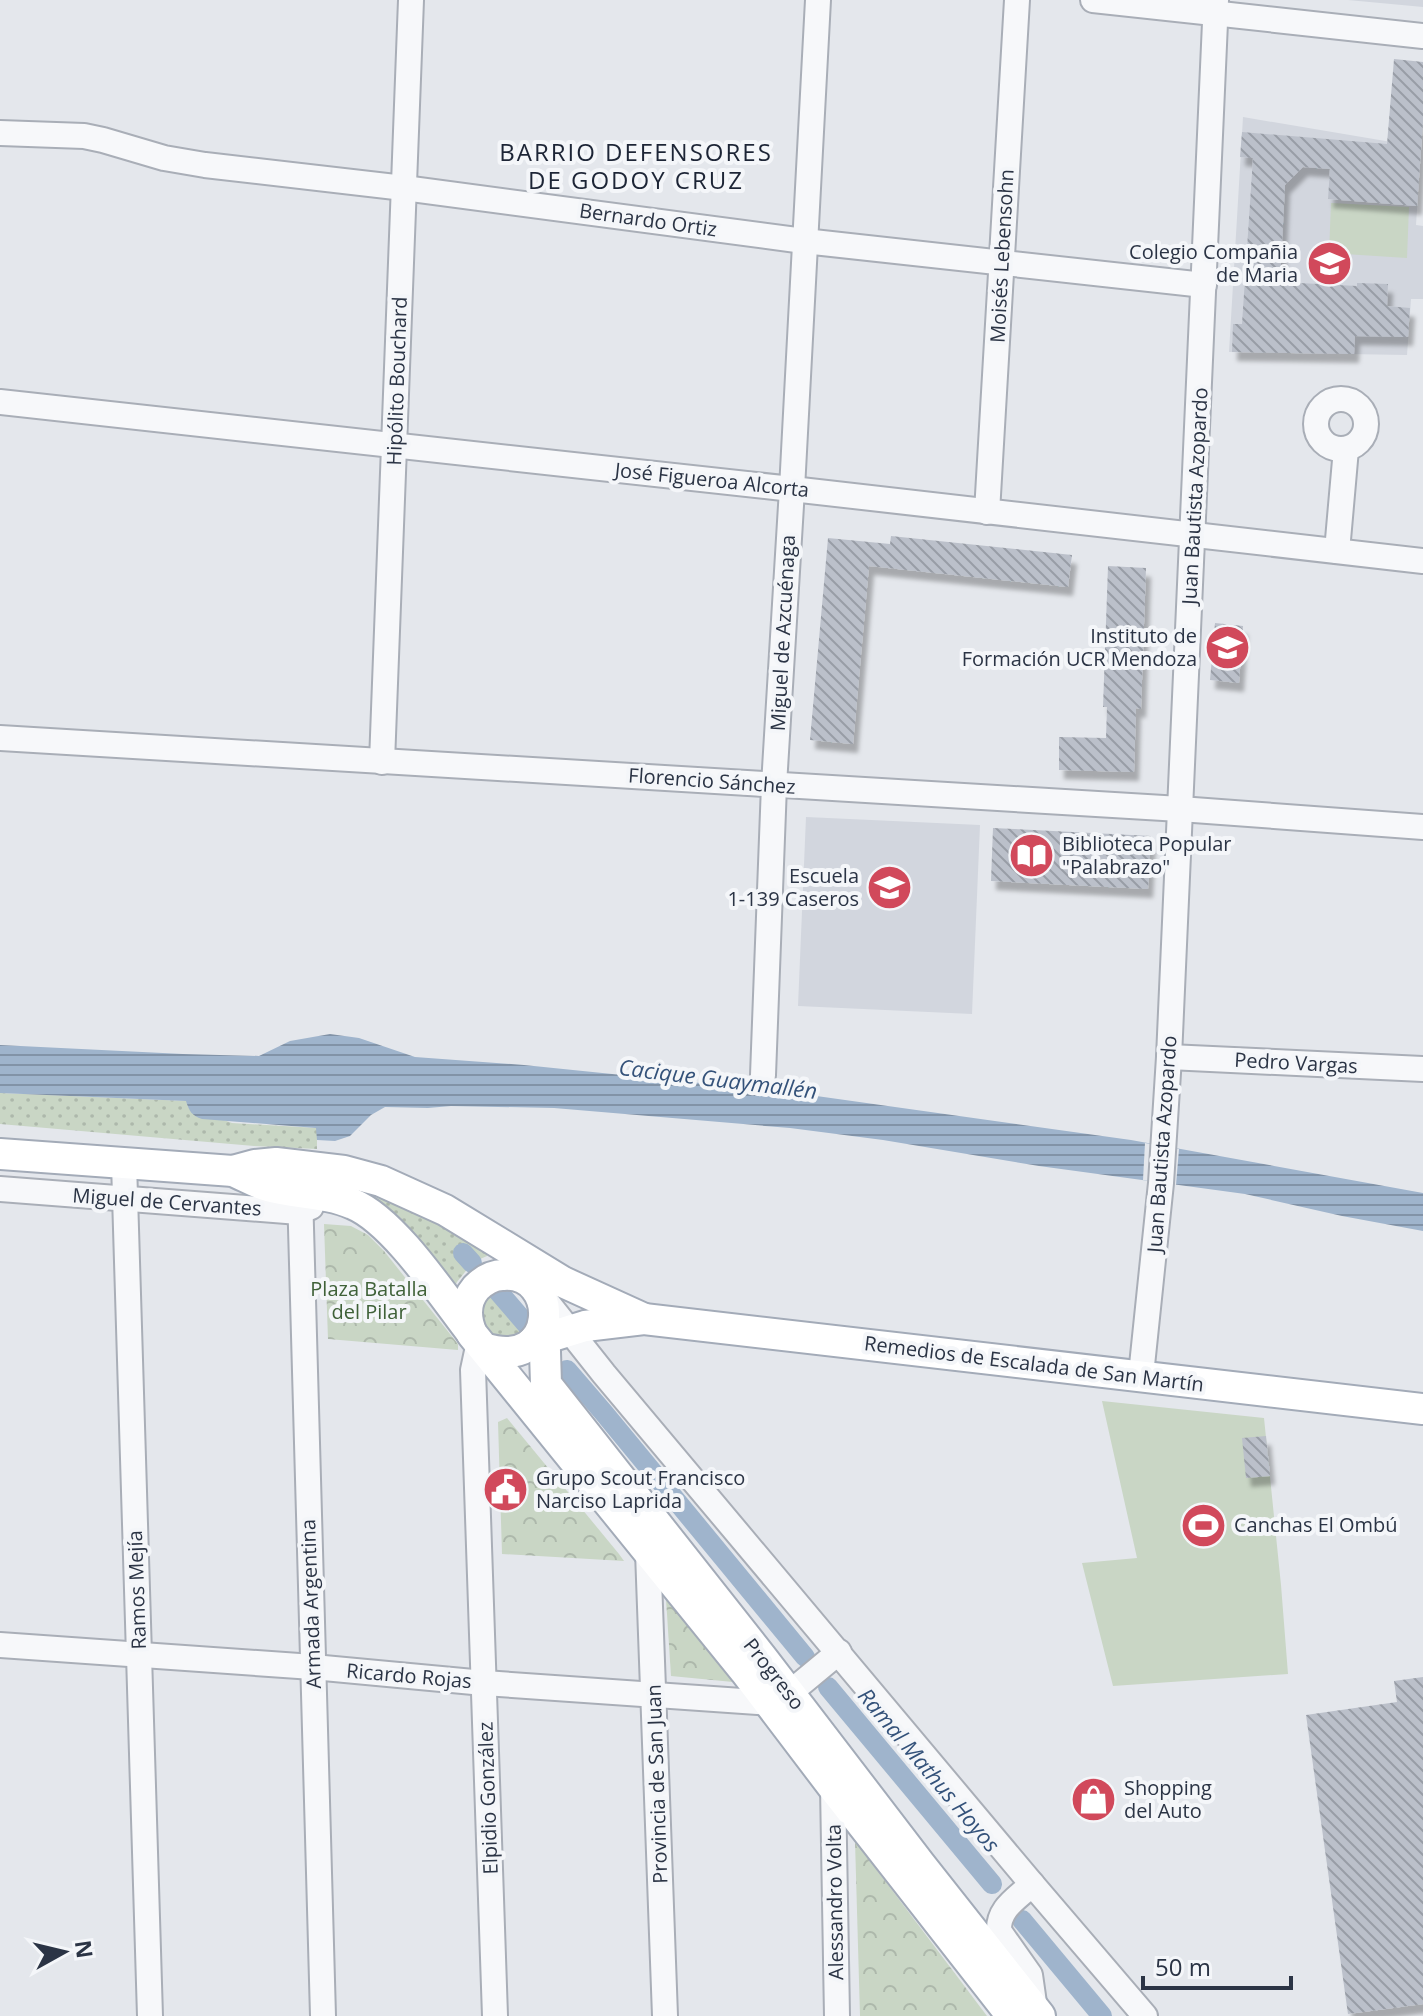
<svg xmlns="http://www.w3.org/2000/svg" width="1423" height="2016" font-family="'Open Sans',sans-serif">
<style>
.built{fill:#d2d6de}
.grass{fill:url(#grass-dots)}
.forest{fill:url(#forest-crowns)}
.garden{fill:#c9d6c5}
.water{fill:url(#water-rules)}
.pier{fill:#e4e7ec}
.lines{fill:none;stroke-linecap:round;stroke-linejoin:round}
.canal{stroke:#9fb4cc;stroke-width:20}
.building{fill:url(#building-back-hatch);filter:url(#shadow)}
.minor-casing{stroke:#a9aeb7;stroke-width:28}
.major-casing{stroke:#a3abb8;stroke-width:34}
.minor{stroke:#f7f8fa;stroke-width:24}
.major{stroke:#fff;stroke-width:30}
.labels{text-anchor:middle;stroke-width:8;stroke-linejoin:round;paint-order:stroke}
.street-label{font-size:20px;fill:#2b3445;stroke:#f4f6f9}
.poi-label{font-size:20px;fill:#2b3445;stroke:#f4f6f9;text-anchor:start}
.park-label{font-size:20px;fill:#3f6138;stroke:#f4f6f9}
.water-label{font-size:22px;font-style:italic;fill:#34527a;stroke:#f4f6f9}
.quarter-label{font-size:24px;letter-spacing:2px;fill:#1d2536;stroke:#f4f6f9}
</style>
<defs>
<pattern id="grass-dots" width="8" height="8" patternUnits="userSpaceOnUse" patternTransform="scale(2)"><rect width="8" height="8" fill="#c9d6c5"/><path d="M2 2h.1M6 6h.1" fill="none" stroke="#adb8ab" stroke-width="1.8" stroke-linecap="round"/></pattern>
<pattern id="forest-crowns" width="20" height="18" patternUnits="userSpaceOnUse" patternTransform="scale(2)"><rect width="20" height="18" fill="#c9d6c5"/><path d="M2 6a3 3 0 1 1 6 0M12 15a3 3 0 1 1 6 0" fill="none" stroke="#adb8ab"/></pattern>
<pattern id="water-rules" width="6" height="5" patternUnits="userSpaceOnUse" patternTransform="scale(2)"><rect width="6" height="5" fill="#9fb4cc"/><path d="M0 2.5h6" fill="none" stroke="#8293a7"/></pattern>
<pattern id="building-back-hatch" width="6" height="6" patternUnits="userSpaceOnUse" patternTransform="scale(2)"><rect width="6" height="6" fill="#bbc0ca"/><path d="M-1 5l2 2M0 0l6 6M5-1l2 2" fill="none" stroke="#989da6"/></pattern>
<filter id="shadow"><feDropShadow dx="5" dy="9" stdDeviation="2" flood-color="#0004"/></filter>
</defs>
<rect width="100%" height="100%" fill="#e4e7ec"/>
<g class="built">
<path d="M1348,0H1423V7Z"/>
<path d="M1243,117L1421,147L1416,225L1423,226V299H1411L1407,355L1229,352Z"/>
<path d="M806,817L980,825L972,1014L798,1006Z"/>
</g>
<g class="grass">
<path d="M0,1093L187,1101L188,1107L232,1123L317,1128V1149L254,1146L0,1124Z"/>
<path d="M333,1178L404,1202L487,1252V1256L478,1260L466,1249L460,1257L469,1267L457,1282L454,1288Z"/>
<path d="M490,1290L526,1332C520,1334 513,1338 507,1339C491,1340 478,1323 480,1308C481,1302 487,1295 490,1290Z"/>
</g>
<g class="forest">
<path d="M324,1224L351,1226L368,1235L384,1251L458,1344V1350L328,1339Z"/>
<path d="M507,1418L619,1554L624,1561L502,1554L498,1422Z"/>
<path d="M666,1599L733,1682L671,1676Z"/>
<path d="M855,1841L987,2016H860Z"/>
</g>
<g class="garden">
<path d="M1331,203L1409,207L1407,258L1329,253Z"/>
<path d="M1102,1401L1264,1418L1281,1585L1288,1674L1113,1686L1082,1563L1137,1558Z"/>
</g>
<path class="water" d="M330,1034L359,1038L415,1057L524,1065L788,1092L1131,1140L1423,1193V1231L1342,1216L1245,1194L1039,1166L883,1140L790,1128L554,1108L451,1106L428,1108L385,1107L371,1115L350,1136L335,1141L317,1140L316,1128L202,1119C192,1116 189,1111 186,1101L0,1093V1045L183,1054L259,1056L290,1041Z"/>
<path class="pier" d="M1145,1143L1179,1149L1176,1185L1143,1180Z"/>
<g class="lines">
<g class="canal">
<path d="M463,1253L472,1263"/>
<path d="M496,1289L527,1325"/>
<path d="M567,1370L604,1413L805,1657"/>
<path d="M828,1687L992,1884"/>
<path d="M1022,1920L1102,2016"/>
</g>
</g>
<g class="building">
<path d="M1394,59L1423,62V122L1417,206L1328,199L1330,169L1303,167L1285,185L1280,282L1357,286V283L1388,284L1387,306L1410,308L1408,337L1355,336L1354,354L1232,352L1233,324H1242L1253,158L1240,157L1242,132L1387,144Z"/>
<path d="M891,536L1072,555L1068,587L869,566L853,744L810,740L828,538L890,544Z"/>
<path d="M1108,566L1146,568L1141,709L1136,708L1134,772L1059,770V737L1106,738L1107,707H1103Z"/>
<path d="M1215,623L1243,626L1239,683L1210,680Z"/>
<path d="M993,828L1151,836L1148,889L991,881Z"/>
<path d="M1266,1436L1270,1476L1246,1478L1242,1438Z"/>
<path d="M1423,1677V2004L1348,2014L1306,1715L1397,1702L1394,1681Z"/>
</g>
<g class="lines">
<defs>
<g id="minor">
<path d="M1093,0L1423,36"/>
<path d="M0,133L84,136L103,140L164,158L205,165L404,188L804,241L1204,285"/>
<circle cx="1341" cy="424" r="25"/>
<path d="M0,402L792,489L1423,561"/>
<path d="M987,512L1017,0"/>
<path d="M1337,551L1346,449"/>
<path d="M0,738L1180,809L1423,827"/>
<path d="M382,762L411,0"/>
<path d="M1169,1057L1423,1069"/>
<path d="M763,1075L774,785L792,489L818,0"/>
<path d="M124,1163L150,2016"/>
<path d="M0,1189L299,1212L311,1207"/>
<path d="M300,1192L323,2016"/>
<path d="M539,1292L604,1374L1032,1884L1145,2016"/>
<path d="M479,1342L473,1370L495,2016"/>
<path d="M1141,1375L1161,1183L1169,1057L1216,0"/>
<path d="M648,1552L665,2016"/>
<path d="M0,1645L313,1667L484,1683L770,1703L798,1686L839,1652"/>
<path d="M833,1787L837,2016"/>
<path d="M1032,1884C1017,1899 998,1908 999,1931L1030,1975L1035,2010"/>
</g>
<g id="major">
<path d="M0,1154L233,1171C245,1176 256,1183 268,1186C296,1194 326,1192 353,1204C394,1221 443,1296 471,1332"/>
<path d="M233,1171L255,1165L276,1163L344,1171L381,1181L445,1210L563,1282L642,1318"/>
<path d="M544,1320L546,1384L763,1659L920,1864L1040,2016"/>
<path d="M533,1342L585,1326L644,1319L1423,1409"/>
<path d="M484,1348C560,1373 561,1270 503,1275C493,1275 484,1280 476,1288C464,1302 465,1318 472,1334L745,1671L833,1787L1012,2016"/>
</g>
</defs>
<use href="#minor" class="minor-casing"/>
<use href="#major" class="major-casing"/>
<use href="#minor" class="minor"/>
<use href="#major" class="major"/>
</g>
<defs>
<symbol id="school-disc" viewBox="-11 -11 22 22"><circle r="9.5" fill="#d1495b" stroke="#f4f6f9"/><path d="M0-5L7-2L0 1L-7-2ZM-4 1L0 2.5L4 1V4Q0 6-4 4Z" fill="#fff"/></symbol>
<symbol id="university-disc" viewBox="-11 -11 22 22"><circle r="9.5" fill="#d1495b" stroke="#f4f6f9"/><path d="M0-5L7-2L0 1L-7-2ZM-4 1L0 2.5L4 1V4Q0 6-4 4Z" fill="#fff"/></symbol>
<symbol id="library-disc" viewBox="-11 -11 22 22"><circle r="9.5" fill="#d1495b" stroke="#f4f6f9"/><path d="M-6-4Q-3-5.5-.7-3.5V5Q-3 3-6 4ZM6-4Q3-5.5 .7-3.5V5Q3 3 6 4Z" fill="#fff"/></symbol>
<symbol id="civic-disc" viewBox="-11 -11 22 22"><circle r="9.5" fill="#d1495b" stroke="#f4f6f9"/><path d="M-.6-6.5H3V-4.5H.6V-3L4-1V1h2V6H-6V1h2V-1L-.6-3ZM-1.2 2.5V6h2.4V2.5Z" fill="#fff"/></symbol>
<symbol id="stadium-disc" viewBox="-11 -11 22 22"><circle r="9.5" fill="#d1495b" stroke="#f4f6f9"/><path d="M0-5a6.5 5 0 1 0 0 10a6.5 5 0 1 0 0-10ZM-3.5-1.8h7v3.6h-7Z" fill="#fff"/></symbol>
<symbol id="shop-disc" viewBox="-11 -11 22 22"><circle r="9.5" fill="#d1495b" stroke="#f4f6f9"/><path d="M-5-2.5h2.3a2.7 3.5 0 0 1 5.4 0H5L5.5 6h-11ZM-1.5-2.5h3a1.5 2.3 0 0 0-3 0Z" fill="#fff"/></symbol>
</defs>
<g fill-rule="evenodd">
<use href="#school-disc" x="1304" y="238" width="51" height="51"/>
<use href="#university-disc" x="1202" y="622" width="51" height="51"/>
<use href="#library-disc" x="1006" y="830" width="51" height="51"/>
<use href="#school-disc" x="864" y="862" width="51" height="51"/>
<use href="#civic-disc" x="480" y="1464" width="51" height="51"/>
<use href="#stadium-disc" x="1178" y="1500" width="51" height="51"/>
<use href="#shop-disc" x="1068" y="1774" width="51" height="51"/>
</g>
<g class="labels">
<g class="street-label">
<text transform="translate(648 220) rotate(8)" y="7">Bernardo Ortiz</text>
<text transform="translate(1002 256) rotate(-87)" y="7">Moisés Lebensohn</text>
<text transform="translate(397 381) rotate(-88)" y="7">Hipólito Bouchard</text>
<text transform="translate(712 480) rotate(6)" y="7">José Figueroa Alcorta</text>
<text transform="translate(1195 496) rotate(-87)" y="7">Juan Bautista Azopardo</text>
<text transform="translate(783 633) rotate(-87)" y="7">Miguel de Azcuénaga</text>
<text transform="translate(712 781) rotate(4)" y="7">Florencio Sánchez</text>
<text transform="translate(1296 1063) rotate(3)" y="7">Pedro Vargas</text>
<text transform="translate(1162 1144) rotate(-86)" y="7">Juan Bautista Azopardo</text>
<text transform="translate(167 1202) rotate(4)" y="7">Miguel de Cervantes</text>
<text transform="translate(1034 1364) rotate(7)" y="7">Remedios de Escalada de San Martín</text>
<text transform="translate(137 1590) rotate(-92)" y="7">Ramos Mejía</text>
<text transform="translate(311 1604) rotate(-92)" y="7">Armada Argentina</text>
<text transform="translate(774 1674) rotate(52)" y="7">Progreso</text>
<text transform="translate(409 1676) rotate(5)" y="7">Ricardo Rojas</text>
<text transform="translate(657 1784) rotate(-92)" y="7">Provincia de San Juan</text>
<text transform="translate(488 1798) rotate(-92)" y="7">Elpidio González</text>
<text transform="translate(835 1902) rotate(-91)" y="7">Alessandro Volta</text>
</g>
<g class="poi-label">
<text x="1298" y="259" text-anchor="end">Colegio Compañia<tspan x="1298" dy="23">de Maria</tspan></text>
<text x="1197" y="643" text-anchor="end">Instituto de<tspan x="1197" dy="23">Formación UCR Mendoza</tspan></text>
<text x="1062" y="851">Biblioteca Popular<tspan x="1062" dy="23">"Palabrazo"</tspan></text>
<text x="859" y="883" text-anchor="end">Escuela<tspan x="859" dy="23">1-139 Caseros</tspan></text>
<text x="536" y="1485">Grupo Scout Francisco<tspan x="536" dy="23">Narciso Laprida</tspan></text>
<text x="1234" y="1532">Canchas El Ombú</text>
<text x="1124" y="1795">Shopping<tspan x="1124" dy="23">del Auto</tspan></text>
</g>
<g class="park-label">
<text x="369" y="1296">Plaza Batalla<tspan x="369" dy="23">del Pilar</tspan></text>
</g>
<g class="water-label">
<text transform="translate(718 1079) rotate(7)" y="8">Cacique Guaymallén</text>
<text transform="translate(929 1770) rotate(50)" y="8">Ramal Mathus Hoyos</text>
</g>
<g class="quarter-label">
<text x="636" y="161">BARRIO DEFENSORES<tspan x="636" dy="28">DE GODOY CRUZ</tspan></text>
</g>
</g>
<g transform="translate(64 1952) rotate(82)" stroke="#f4f6f9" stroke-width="6" paint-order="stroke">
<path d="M0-6L14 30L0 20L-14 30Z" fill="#2b3445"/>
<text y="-12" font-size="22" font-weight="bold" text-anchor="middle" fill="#2b3445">N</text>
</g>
<path d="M1143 1976v12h148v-12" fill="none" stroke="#2b3445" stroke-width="4"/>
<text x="1155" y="1976" font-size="24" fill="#2b3445" stroke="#f4f6f9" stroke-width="6" paint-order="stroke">50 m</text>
</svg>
